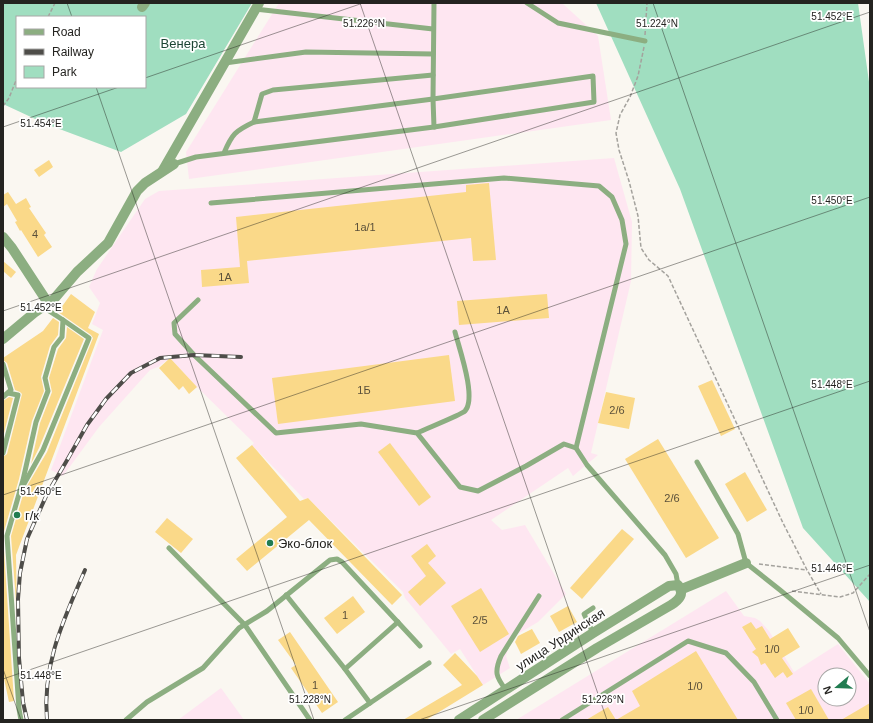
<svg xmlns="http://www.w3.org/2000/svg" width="873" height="723" font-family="Helvetica,sans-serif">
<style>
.industrial{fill:#fee6f1;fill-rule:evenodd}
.green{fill:#a0dec0;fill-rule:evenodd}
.building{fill:#fad989}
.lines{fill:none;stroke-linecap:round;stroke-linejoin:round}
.path{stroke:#a4a29d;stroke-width:1.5;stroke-dasharray:4 2;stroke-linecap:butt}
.lane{stroke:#8cae81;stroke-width:5}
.street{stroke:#8cae81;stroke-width:10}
.rail-casing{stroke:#4e4d49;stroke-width:4}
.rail{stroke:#fff;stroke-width:2.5;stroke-dasharray:8;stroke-linecap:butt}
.ticks{fill:none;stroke:#242320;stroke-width:1;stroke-opacity:0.45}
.poi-dot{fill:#217c51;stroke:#fff;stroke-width:1.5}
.labels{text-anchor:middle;stroke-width:3.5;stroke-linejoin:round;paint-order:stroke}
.number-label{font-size:11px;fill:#5a503a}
.park-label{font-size:13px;fill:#1d4534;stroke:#fff}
.poi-label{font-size:13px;fill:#242320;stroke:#fff;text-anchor:start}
.street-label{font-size:13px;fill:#242320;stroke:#fff}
.ticks-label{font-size:10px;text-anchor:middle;fill:#242320;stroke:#fff;stroke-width:3.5;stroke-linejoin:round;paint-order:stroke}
</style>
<rect width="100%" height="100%" fill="#faf7f1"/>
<g class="industrial">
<path d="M279,3H562L598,36L611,120L189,179L186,152Z"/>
<path d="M614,158L632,222L631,281L591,453L598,455L573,476L568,468L491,520L502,530L525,525L566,594L538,622L516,635L509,646L506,656L510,668L483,685L460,649L451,654L405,598L403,592L308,498L304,499L252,445L254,443L197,387L170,358L158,367L150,370L99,427L63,476L51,470L103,330L92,324L100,303L89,287L97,269L145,199L159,191Z"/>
<path d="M726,591L744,616L755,618L760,621L769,631L794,672L838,644L870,684V720H516ZM825,675H849V699H825Z"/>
<path d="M221,688L244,720H178Z"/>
</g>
<g class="green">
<path d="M3,3H252L186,114L121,152L46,124L3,104ZM17,17H145V87H17Z"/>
<path d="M596,3H858L870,89V602L803,528L680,189Z"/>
</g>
<g class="building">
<path d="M49,160L53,167L39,177L34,170Z"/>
<path d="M489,183L496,260L473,261L471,238L247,261L249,283L202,287L201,270L240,267L236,217L466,192V185Z"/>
<path d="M8,192L16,204L26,198L31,207L29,208L46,233L44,235L52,247L38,257L21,230L20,231L15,222L17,221L7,204L3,207V195Z"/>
<path d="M3,261L16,272L11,278L3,271Z"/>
<path d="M71,294L95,312L88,328L99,334L16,555L17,615L11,536L25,488L27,486L47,452L93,338L91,335L58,312Z"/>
<path d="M547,294L549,318L459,325L457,301Z"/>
<path d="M53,318L59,322L58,335L50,346L41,377L44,391L32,421L19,479L3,535L14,701L9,702L3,674V457L7,454L22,394L20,392L15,390L7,363L3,360V358L43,331Z"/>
<path d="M67,327L84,339L39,448L31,464L40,423L52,392L49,378L58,349L66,338Z"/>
<path d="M449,355L455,401L278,424L272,378Z"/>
<path d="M170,358L197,387L189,394L183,386L179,390L159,368Z"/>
<path d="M712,380L735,429L721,436L698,386Z"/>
<path d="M606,392L635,398L629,429L598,423Z"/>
<path d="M9,397L13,398L3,437V401Z"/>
<path d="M658,439L719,538L686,558L625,459Z"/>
<path d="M390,443L431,497L419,506L378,452Z"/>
<path d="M252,445L300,501L308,498L402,595L392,605L309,520L247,571L236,559L287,517L236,458Z"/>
<path d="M745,472L767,510L747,522L725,484Z"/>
<path d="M167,518L193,539L181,553L155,532Z"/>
<path d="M622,529L634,539L582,599L570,588Z"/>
<path d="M427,544L436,556L428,563L446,583L420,606L408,592L426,576L411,556Z"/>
<path d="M481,588L509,634L480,652L451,606Z"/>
<path d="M353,596L365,612L337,634L324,618Z"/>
<path d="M568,606L577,622L559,632L550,616Z"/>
<path d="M751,622L756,629L762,626L770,639L788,628L800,647L782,658L793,674L787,678L783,672L775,678L765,663L761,665L758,657L752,652L756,649L742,627Z"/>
<path d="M532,629L540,643L521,654L515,642L518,636Z"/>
<path d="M290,632L338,702L322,713L291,668L296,665L278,640Z"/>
<path d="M696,651L738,720H586L608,707L616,720L640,706L632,691Z"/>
<path d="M455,653L477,676L483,685L426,720H403L462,685L443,665Z"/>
<path d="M811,689L829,720H796L786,703Z"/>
<path d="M870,703V720H841Z"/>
</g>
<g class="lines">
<g class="path">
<path d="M48,17L55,3"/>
<path d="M645,35L647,3"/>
<path d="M644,47L638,76L630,97L620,115L616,133L619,150L629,181L638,216L641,248L649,260L668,276L783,523L807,570L821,594"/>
<path d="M3,106L9,98L17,78"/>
<path d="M759,564L807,570"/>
<path d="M792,591L840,597L853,593L870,574"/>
</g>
<g class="lane">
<path d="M434,3L433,99L434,127"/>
<path d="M527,3L558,23L645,41"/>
<path d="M255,9L433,29"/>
<path d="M225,63L306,52L433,54"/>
<path d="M254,122L262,94L273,90L433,75"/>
<path d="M174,164L196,157L243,151L434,127L594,102L593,76L433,99L254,122C235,131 232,134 224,153"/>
<path d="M211,203L504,178L599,186L612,197L622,220L626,244L576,448"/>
<path d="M198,300L174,323L175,334L194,355L276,433L361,424L417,433L460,487L478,491L526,466L564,444L576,448L587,465L665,555L676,574L678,585"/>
<path d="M3,364L11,390L3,397"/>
<path d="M417,433C425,429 461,415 465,411C477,398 459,348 455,332"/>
<path d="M3,453L18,395L8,393"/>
<path d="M697,462L738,534L746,563L780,590L838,638L870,676"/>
<path d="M24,484L43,450L89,338L63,320"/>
<path d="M169,548L245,625L310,720"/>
<path d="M286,595L345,669L398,622"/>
<path d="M593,608L584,614L593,633"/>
<path d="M345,669L370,703"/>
<path d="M506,690C496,677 494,672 501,656L539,596"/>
<path d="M21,720L19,709L7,536L23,480L36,422L48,391L45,378L54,347L62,337L63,320L43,307"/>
<path d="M126,720L147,702L203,668L239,628L267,611L330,560L337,559L342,562L420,646"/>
<path d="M345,720L429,663"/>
<path d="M562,720L688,641L726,653L754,682L777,720"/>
</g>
<g class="street">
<path d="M142,7L145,3"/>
<path d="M163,170L259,3"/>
<path d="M3,237L12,248L48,303"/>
<path d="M3,339L34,313L54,299L77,272L108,243L137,191L145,183L174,164"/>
<path d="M682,589L746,563"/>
<path d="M459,720L593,633L669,586L678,585C685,594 679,600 671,605L597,648L483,720"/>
</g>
<defs>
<g id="rail">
<path d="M27,720L23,702L19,658L18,599L20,573L27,539L47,494L66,462L87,425L106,399L131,373L160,358L194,355L241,357"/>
<path d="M47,720C42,664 64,619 85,570"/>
</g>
</defs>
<use href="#rail" class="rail-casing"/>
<use href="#rail" class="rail"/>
</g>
<path class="ticks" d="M67,3L72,17M360,3L607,720M653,3L870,632M145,78L363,3M96,87L314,720M3,127L119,87M3,311L870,12M3,495L870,197M3,669L21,720M3,679L870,381M419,720L870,565"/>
<g class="poi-dot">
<circle cx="17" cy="515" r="4"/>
<circle cx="270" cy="543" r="4"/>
</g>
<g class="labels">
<g class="number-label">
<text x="365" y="231">1а/1</text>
<text x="35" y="238">4</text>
<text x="225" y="281">1А</text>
<text x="503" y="314">1А</text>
<text x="364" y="394">1Б</text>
<text x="617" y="414">2/6</text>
<text x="672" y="502">2/6</text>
<text x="345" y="619">1</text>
<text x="480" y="624">2/5</text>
<text x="772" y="653">1/0</text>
<text x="315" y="689">1</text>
<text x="695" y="690">1/0</text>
<text x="806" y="714">1/0</text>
</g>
<g class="park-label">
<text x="183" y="48">Венера</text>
</g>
<g class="poi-label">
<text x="25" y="520">г/к</text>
<text x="278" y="548">Эко-блок</text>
</g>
<g class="street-label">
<text transform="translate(560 639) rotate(-33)" y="5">улица Урдинская</text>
</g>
</g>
<g class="ticks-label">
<text x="832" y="20">51.452°E</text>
<text x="657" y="27">51.224°N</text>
<text x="364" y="27">51.226°N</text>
<text x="41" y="127">51.454°E</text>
<text x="832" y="204">51.450°E</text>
<text x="41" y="311">51.452°E</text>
<text x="832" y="388">51.448°E</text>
<text x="41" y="495">51.450°E</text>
<text x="832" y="572">51.446°E</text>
<text x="41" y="679">51.448°E</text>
<text x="310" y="703">51.228°N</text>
<text x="603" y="703">51.226°N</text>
</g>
<rect width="873" height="723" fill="none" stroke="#242320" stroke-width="8"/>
<rect x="16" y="16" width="130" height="72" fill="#ffffff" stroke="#a7a7a6"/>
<rect x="24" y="29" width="20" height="6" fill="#8cae81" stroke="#a7a7a6"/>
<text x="52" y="36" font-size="12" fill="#242320">Road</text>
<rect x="24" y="49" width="20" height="6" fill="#4e4d49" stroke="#a7a7a6"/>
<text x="52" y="56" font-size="12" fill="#242320">Railway</text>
<rect x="24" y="66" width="20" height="12" fill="#a0dec0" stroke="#a7a7a6"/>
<text x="52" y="76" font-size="12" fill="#242320">Park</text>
<g transform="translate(837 687) rotate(251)"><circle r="19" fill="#ffffff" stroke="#a7a7a6"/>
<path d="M0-3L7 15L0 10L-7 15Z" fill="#217c51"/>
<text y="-6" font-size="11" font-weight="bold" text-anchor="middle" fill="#242320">N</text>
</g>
</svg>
